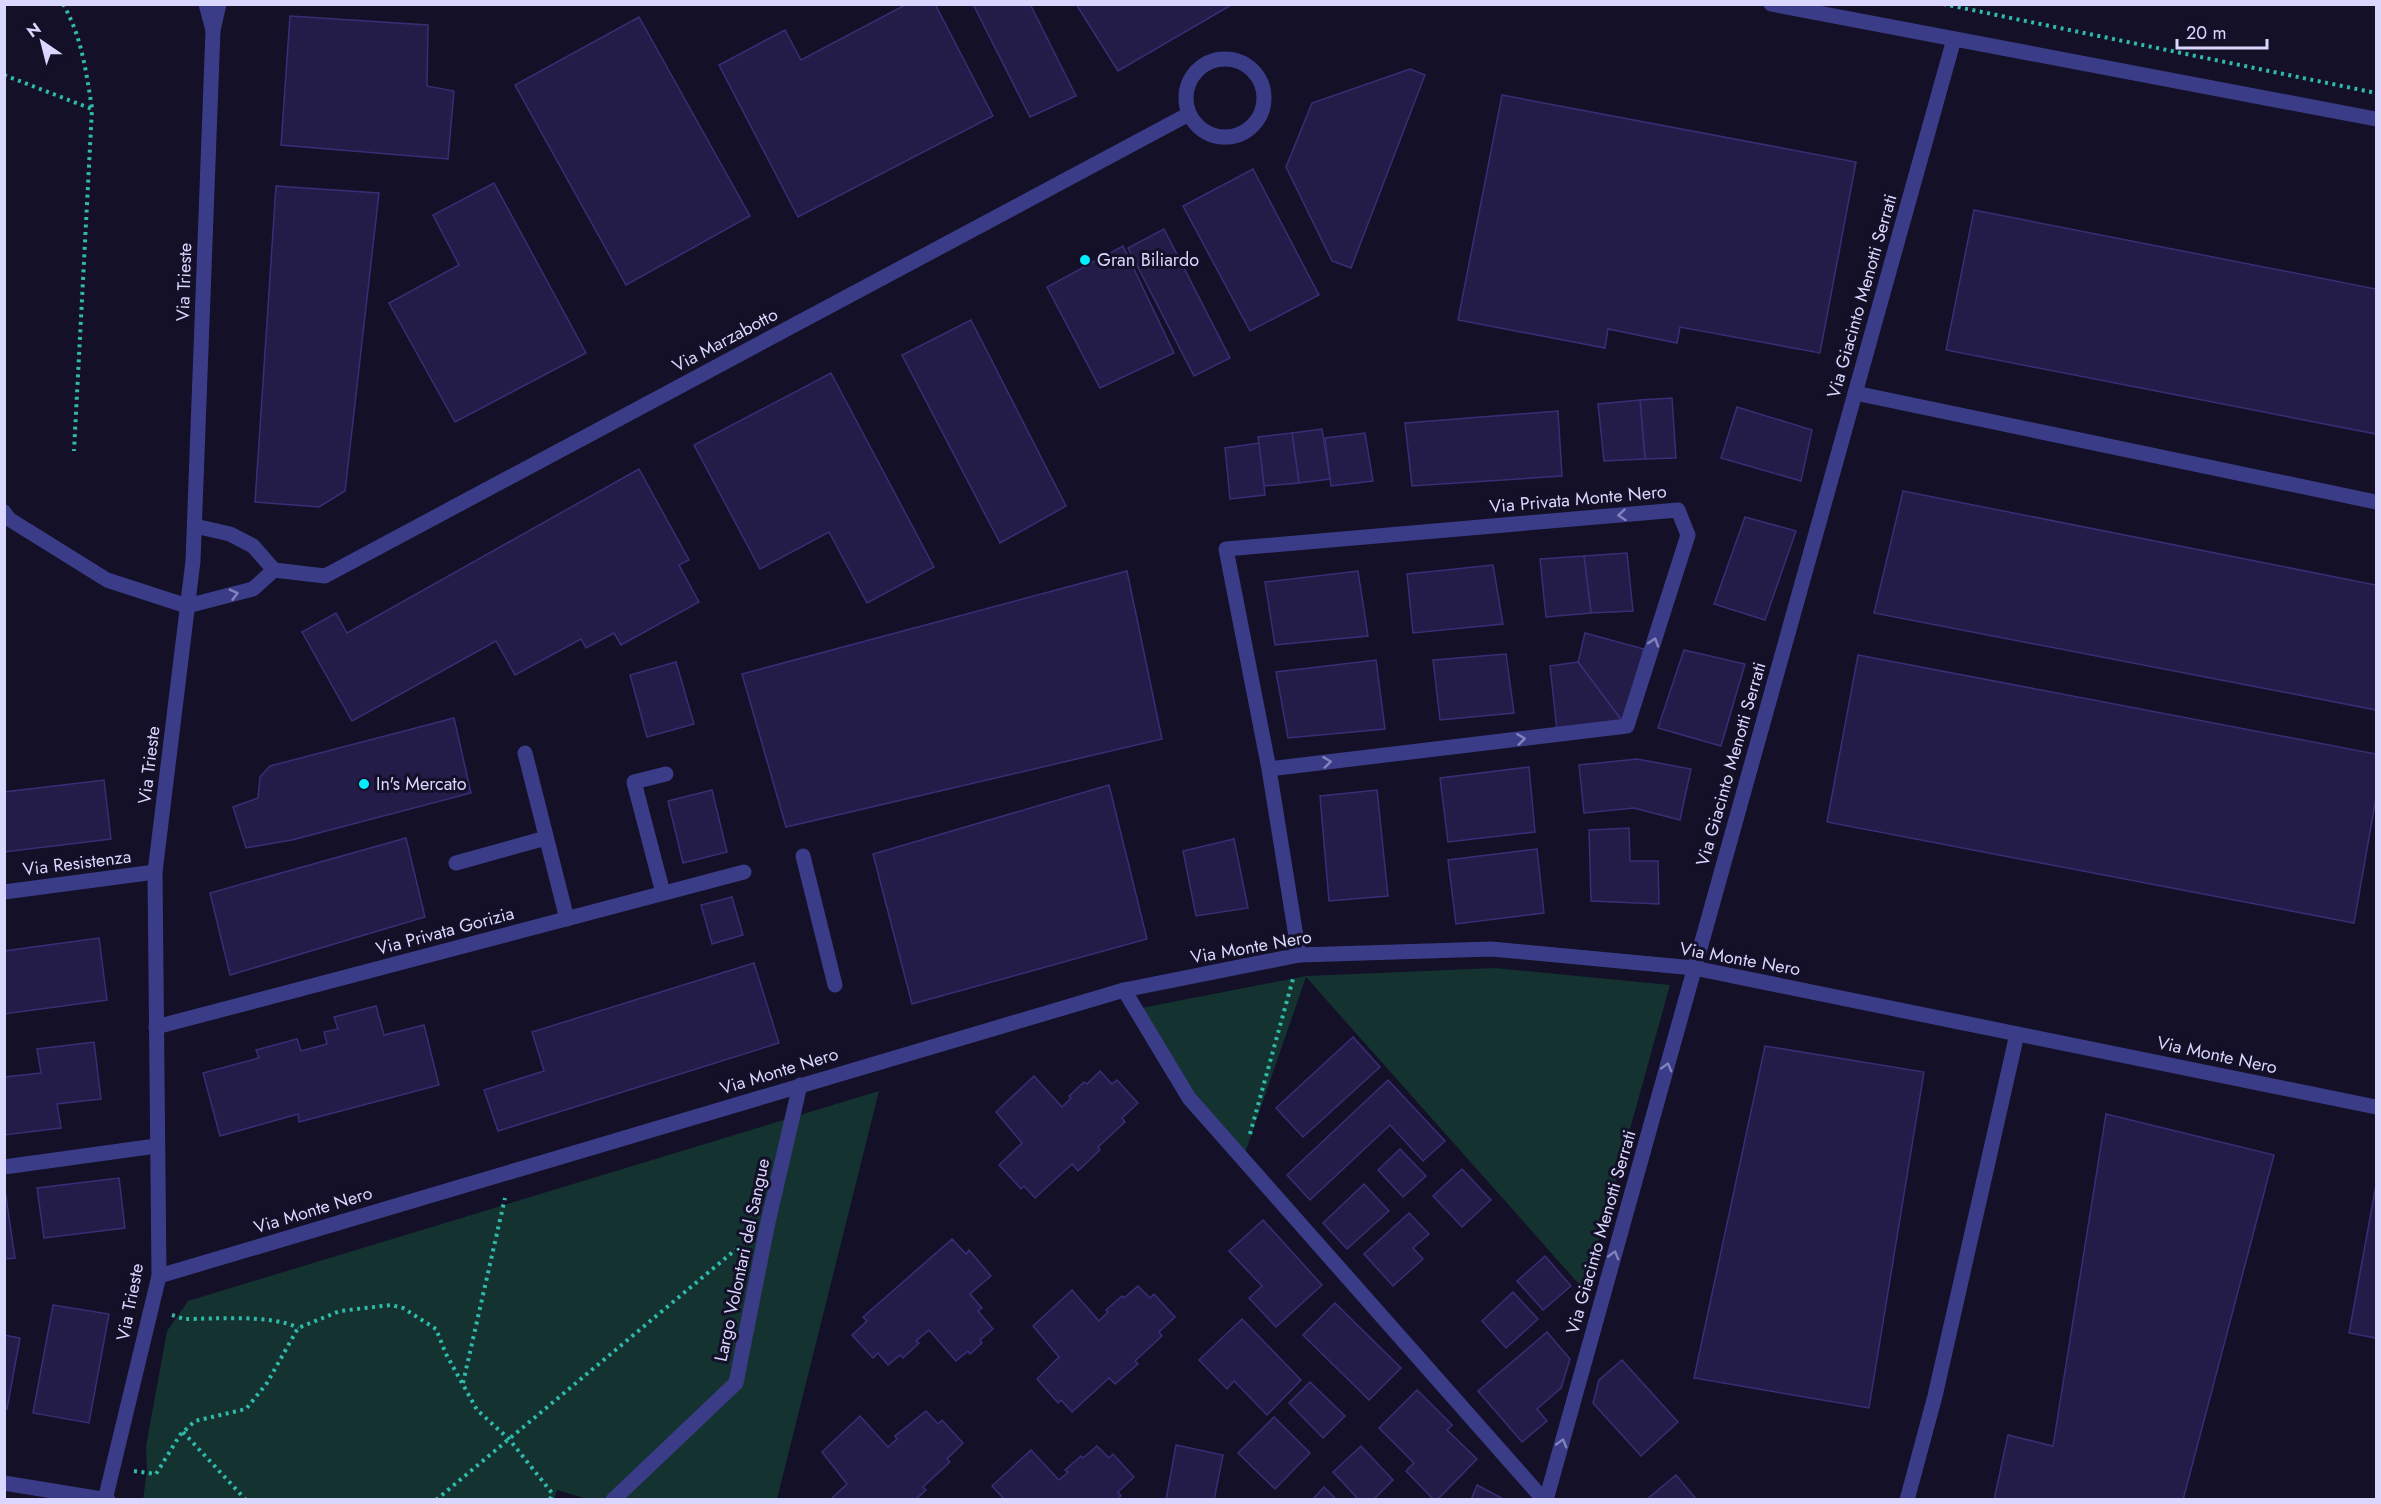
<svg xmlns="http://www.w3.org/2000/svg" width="2381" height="1504" font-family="Jost,sans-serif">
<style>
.green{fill:#133230}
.building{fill:#231c49;stroke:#392e75;stroke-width:1.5}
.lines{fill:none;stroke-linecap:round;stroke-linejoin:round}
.path{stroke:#30baab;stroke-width:4;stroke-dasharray:3 4.5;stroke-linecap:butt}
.minor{stroke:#3b3c87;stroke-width:15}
.oneway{stroke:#8382bd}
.poi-dot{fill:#04effe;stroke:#131028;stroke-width:2}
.labels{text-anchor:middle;stroke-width:6;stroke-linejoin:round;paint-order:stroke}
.poi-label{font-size:18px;fill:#dad7ff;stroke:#131028;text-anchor:start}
.street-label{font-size:18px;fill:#dad7ff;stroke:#131028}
</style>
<rect width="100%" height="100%" fill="#131028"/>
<g class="green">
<path d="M1495,968L1670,985L1585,1291L1306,977L1243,1159L1189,1098L1136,1009L1306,976Z"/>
<path d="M879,1091L777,1499L590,1500L557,1490L554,1500H143L147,1470L146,1446L167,1331L188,1301Z"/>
</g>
<g class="building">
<path d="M907,4H935L993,116L798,217L719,65L785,30L801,60Z"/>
<path d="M973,4H1030L1076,96L1030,117Z"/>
<path d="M1076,4H1233L1118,71Z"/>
<path d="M290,16L428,25L427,86L454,91L448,159L281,145Z"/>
<path d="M639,17L750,216L626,285L515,85Z"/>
<path d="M1410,69L1425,75L1351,268L1332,261L1286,167L1312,103Z"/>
<path d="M1502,95L1856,162L1820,353L1680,327L1677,343L1608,329L1605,348L1458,320Z"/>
<path d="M1253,169L1319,295L1250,331L1183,206Z"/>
<path d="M494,183L586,353L455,422L389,303L459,265L433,215Z"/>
<path d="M276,186L379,193L345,491L319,507L255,502Z"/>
<path d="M1974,210L2376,289V434L1946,350Z"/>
<path d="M1164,229L1230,358L1194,376L1128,248Z"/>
<path d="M1123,246L1174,353L1100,388L1047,287Z"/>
<path d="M971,320L1066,506L1000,543L902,355Z"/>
<path d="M831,373L934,567L867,603L829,532L760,569L694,445Z"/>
<path d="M1672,398L1676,458L1645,459L1640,400Z"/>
<path d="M1640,400L1645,459L1604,461L1598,404Z"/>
<path d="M1737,407L1812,430L1801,481L1721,458Z"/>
<path d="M1558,411L1562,476L1412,486L1405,423Z"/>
<path d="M1322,429L1330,479L1299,483L1292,433Z"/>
<path d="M1292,433L1299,483L1264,486L1258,437Z"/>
<path d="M1365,433L1373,481L1331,486L1325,438Z"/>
<path d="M1259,443L1265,495L1230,499L1225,448Z"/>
<path d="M639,469L689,560L679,565L699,602L621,645L614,633L586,648L581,639L515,675L496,641L352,721L302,632L336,613L347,633Z"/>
<path d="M1903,491L2376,585V710L1874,613Z"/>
<path d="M1745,517L1796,531L1765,620L1714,604Z"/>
<path d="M1627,553L1633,611L1591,613L1584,556Z"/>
<path d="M1584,556L1591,613L1546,617L1540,559Z"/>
<path d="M1493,565L1503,624L1413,633L1407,574Z"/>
<path d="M1127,571L1162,739L786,827L742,674Z"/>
<path d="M1358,571L1368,636L1275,645L1265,582Z"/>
<path d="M1585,633L1644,649L1623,722L1578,662Z"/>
<path d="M1684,650L1745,664L1721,746L1658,728Z"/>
<path d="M1506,654L1514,713L1440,720L1433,660Z"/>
<path d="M1858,655L2376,754V798L2354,923L1827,822Z"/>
<path d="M1376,660L1385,729L1288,738L1276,672Z"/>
<path d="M676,662L694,724L647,737L630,675Z"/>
<path d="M1578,662L1623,722L1557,731L1550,666Z"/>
<path d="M454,718L471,793L292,840L246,848L233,807L258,798L260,777L270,766Z"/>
<path d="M1637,759L1691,769L1680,820L1634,808L1584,813L1579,765Z"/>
<path d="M1529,767L1535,832L1448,842L1440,778Z"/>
<path d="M104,780L111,839L4,852V792Z"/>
<path d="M1109,785L1147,939L912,1004L873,854Z"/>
<path d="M712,790L727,852L683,863L668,801Z"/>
<path d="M1377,790L1388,896L1329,901L1320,796Z"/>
<path d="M1629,828L1630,861H1658L1659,904L1591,901L1589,830Z"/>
<path d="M406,838L425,917L230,975L210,893Z"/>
<path d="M1234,839L1248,908L1196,916L1183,851Z"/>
<path d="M1537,849L1544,913L1456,924L1448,860Z"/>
<path d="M732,897L743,935L712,944L701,905Z"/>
<path d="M99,938L107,1000L4,1014V951Z"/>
<path d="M754,963L779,1043L498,1131L484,1090L544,1071L532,1032Z"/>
<path d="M376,1006L384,1035L424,1025L439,1085L299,1122L298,1114L220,1136L203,1073L259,1058L256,1050L297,1039L301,1051L327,1044L324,1032L338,1029L334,1017Z"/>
<path d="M1353,1037L1380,1067L1303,1137L1276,1108Z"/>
<path d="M94,1042L101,1099L57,1104L61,1128L4,1135V1077L41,1073L37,1049Z"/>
<path d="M1765,1046L1924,1072L1869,1408L1694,1378Z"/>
<path d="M1100,1071L1112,1084L1117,1080L1138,1103L1122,1118L1125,1122L1098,1147L1100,1150L1078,1171L1072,1164L1035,1198L1024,1186L1021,1189L999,1165L1022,1143L996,1112L1034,1076L1062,1107L1071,1098L1069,1096L1084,1082L1087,1084Z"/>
<path d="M1388,1080L1445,1141L1423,1161L1390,1125L1310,1200L1287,1175Z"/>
<path d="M2106,1114L2274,1155L2183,1500H1994L2008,1435L2053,1446Z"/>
<path d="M1400,1149L1426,1176L1403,1197L1378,1170Z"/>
<path d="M1462,1169L1491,1200L1462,1227L1433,1196Z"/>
<path d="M119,1178L125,1228L44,1238L37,1188Z"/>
<path d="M1364,1184L1389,1211L1347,1249L1323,1223Z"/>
<path d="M2376,1185V1338L2349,1333Z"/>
<path d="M5,1190L15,1258L4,1259V1191Z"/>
<path d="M1409,1213L1429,1234L1413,1248L1423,1259L1393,1286L1364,1254Z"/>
<path d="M1263,1220L1322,1285L1276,1327L1249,1298L1262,1286L1229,1251Z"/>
<path d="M952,1239L966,1254L969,1250L991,1276L970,1294L982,1308L978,1311L993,1329L980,1340L982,1343L970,1354L968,1351L956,1361L929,1330L916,1341L919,1343L903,1358L900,1355L888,1365L878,1353L873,1358L852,1335L867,1321L863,1317Z"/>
<path d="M1545,1256L1571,1286L1543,1310L1517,1281Z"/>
<path d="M1138,1286L1150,1298L1154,1294L1175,1317L1159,1332L1162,1336L1135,1361L1138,1364L1115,1384L1109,1378L1072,1412L1061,1400L1058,1403L1037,1379L1059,1357L1033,1326L1072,1290L1099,1321L1108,1312L1106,1310L1122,1296L1124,1298Z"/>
<path d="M1513,1292L1538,1319L1506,1348L1482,1321Z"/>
<path d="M1335,1303L1401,1368L1369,1400L1303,1335Z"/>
<path d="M53,1305L109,1314L89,1423L33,1413Z"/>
<path d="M1242,1319L1301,1380L1267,1415L1234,1381L1227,1389L1199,1360Z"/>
<path d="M1547,1332L1570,1359L1561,1388L1537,1409L1547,1421L1522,1442L1478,1391Z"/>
<path d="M4,1335L20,1338L7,1409H4Z"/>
<path d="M1622,1360L1678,1422L1641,1456L1593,1403L1599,1380Z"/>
<path d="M1310,1382L1345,1416L1323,1438L1289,1403Z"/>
<path d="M1417,1390L1452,1425L1447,1430L1477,1459L1437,1500H1434L1406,1471L1414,1463L1379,1428Z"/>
<path d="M926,1411L938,1424L942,1420L963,1443L947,1459L950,1462L923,1487L926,1490L915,1500H830L847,1484L822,1452L860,1416L888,1447L897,1439L895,1436Z"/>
<path d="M1274,1417L1310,1453L1275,1489L1238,1453Z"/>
<path d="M1176,1445L1223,1455L1214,1500H1166Z"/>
<path d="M1097,1446L1109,1458L1113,1454L1134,1477L1118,1492L1121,1496L1117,1500H1005L992,1486L1031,1450L1059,1480L1068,1472L1065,1470L1081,1456L1083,1458Z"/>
<path d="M1361,1446L1393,1480L1373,1500H1359L1333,1472Z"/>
<path d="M1676,1475L1697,1500H1646Z"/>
<path d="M1477,1485L1505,1500H1471Z"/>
<path d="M1324,1487L1337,1500H1312Z"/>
</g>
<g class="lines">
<g class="path">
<path d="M63,4C82,37 86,72 92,108"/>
<path d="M1943,4L2376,93"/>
<path d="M4,75L92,109L74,451"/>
<path d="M1250,1134L1293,979"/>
<path d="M172,1315L184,1319C214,1319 272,1314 298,1328"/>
<path d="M463,1383L505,1198"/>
<path d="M183,1432L246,1500"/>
<path d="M134,1471L156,1474L180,1435L195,1421L246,1409L267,1383L298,1328L340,1311L391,1305L403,1308L436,1329L446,1354L477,1410L509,1439L552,1493L550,1500"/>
<path d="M436,1500L740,1246"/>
</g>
<g class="minor">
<path d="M206,4L213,30"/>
<path d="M1771,4L2376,119"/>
<circle cx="1225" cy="98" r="39"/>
<path d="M1855,393L2376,502"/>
<path d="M4,512L9,519L107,580L187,606L253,589L274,570"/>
<path d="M195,526L230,534L253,546L274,570"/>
<path d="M274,570L325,576L1189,114"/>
<path d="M525,753L567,919"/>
<path d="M1269,769L1627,726L1688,535L1678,510L1226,549L1269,769L1299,955"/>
<path d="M803,856L835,985"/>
<path d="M456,863L546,838"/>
<path d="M4,892L155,872"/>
<path d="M663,893L634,782L666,774"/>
<path d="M1124,990L1189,1098L1544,1500"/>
<path d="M156,1027L744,872"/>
<path d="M4,1167L156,1146"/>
<path d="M159,1276L1124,990L1299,955L1491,949L1694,968L2376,1107"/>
<path d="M4,1483L108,1500"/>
<path d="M105,1500L159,1276L155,872L193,561L213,30L219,4"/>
<path d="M613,1500L736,1383L768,1222L800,1085"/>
<path d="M1546,1500L1954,39"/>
<path d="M1907,1500L1935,1396L2017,1034"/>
</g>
</g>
<defs><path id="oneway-chevron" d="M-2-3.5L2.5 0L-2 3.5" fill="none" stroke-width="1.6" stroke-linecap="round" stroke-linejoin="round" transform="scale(1.5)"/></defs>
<g class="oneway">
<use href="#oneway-chevron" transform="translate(1622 515) rotate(175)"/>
<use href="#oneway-chevron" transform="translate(234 594) rotate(-15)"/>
<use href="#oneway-chevron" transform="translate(1654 642) rotate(-72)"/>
<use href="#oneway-chevron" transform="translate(1521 739) rotate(-7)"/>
<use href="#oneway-chevron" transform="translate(1327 762) rotate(-7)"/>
<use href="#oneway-chevron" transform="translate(1667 1067) rotate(-74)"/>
<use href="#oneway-chevron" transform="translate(1614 1255) rotate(-74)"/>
<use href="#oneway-chevron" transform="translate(1562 1443) rotate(-74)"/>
</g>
<g class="poi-dot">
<circle cx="1085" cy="260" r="6"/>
<circle cx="364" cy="784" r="6"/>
</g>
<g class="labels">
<g class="poi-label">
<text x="1097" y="266">Gran Biliardo</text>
<text x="376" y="790">In's Mercato</text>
</g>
<g class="street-label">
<text transform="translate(184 282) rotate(-88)" y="6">Via Trieste</text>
<text transform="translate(1862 296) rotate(-74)" y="6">Via Giacinto Menotti Serrati</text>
<text transform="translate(725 340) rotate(-28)" y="6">Via Marzabotto</text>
<text transform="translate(1578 499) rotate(-5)" y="6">Via Privata Monte Nero</text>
<text transform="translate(1731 764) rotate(-74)" y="6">Via Giacinto Menotti Serrati</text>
<text transform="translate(149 765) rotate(-83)" y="6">Via Trieste</text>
<text transform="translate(77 863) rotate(-7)" y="6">Via Resistenza</text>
<text transform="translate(445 931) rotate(-15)" y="6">Via Privata Gorizia</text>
<text transform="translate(1251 947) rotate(-10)" y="6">Via Monte Nero</text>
<text transform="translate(1740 959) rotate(10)" y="6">Via Monte Nero</text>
<text transform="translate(2217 1055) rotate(12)" y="6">Via Monte Nero</text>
<text transform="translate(779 1071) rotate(-17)" y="6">Via Monte Nero</text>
<text transform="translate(313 1210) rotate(-17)" y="6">Via Monte Nero</text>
<text transform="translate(1601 1232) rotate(-74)" y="6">Via Giacinto Menotti Serrati</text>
<text transform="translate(742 1260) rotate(-78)" y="6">Largo Volontari del Sangue</text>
<text transform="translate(130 1302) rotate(-79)" y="6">Via Trieste</text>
</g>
</g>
<rect width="2381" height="1504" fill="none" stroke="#dad7ff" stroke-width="12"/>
<g transform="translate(42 42) rotate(325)" stroke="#131028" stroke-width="4.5" paint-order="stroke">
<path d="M0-4.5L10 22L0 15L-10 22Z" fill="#dad7ff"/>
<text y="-9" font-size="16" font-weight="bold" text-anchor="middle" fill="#dad7ff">N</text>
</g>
<path d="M2177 39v9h90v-9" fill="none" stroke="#dad7ff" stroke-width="3"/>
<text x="2186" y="39" font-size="18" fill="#dad7ff" stroke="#131028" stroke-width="4.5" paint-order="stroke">20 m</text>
</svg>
